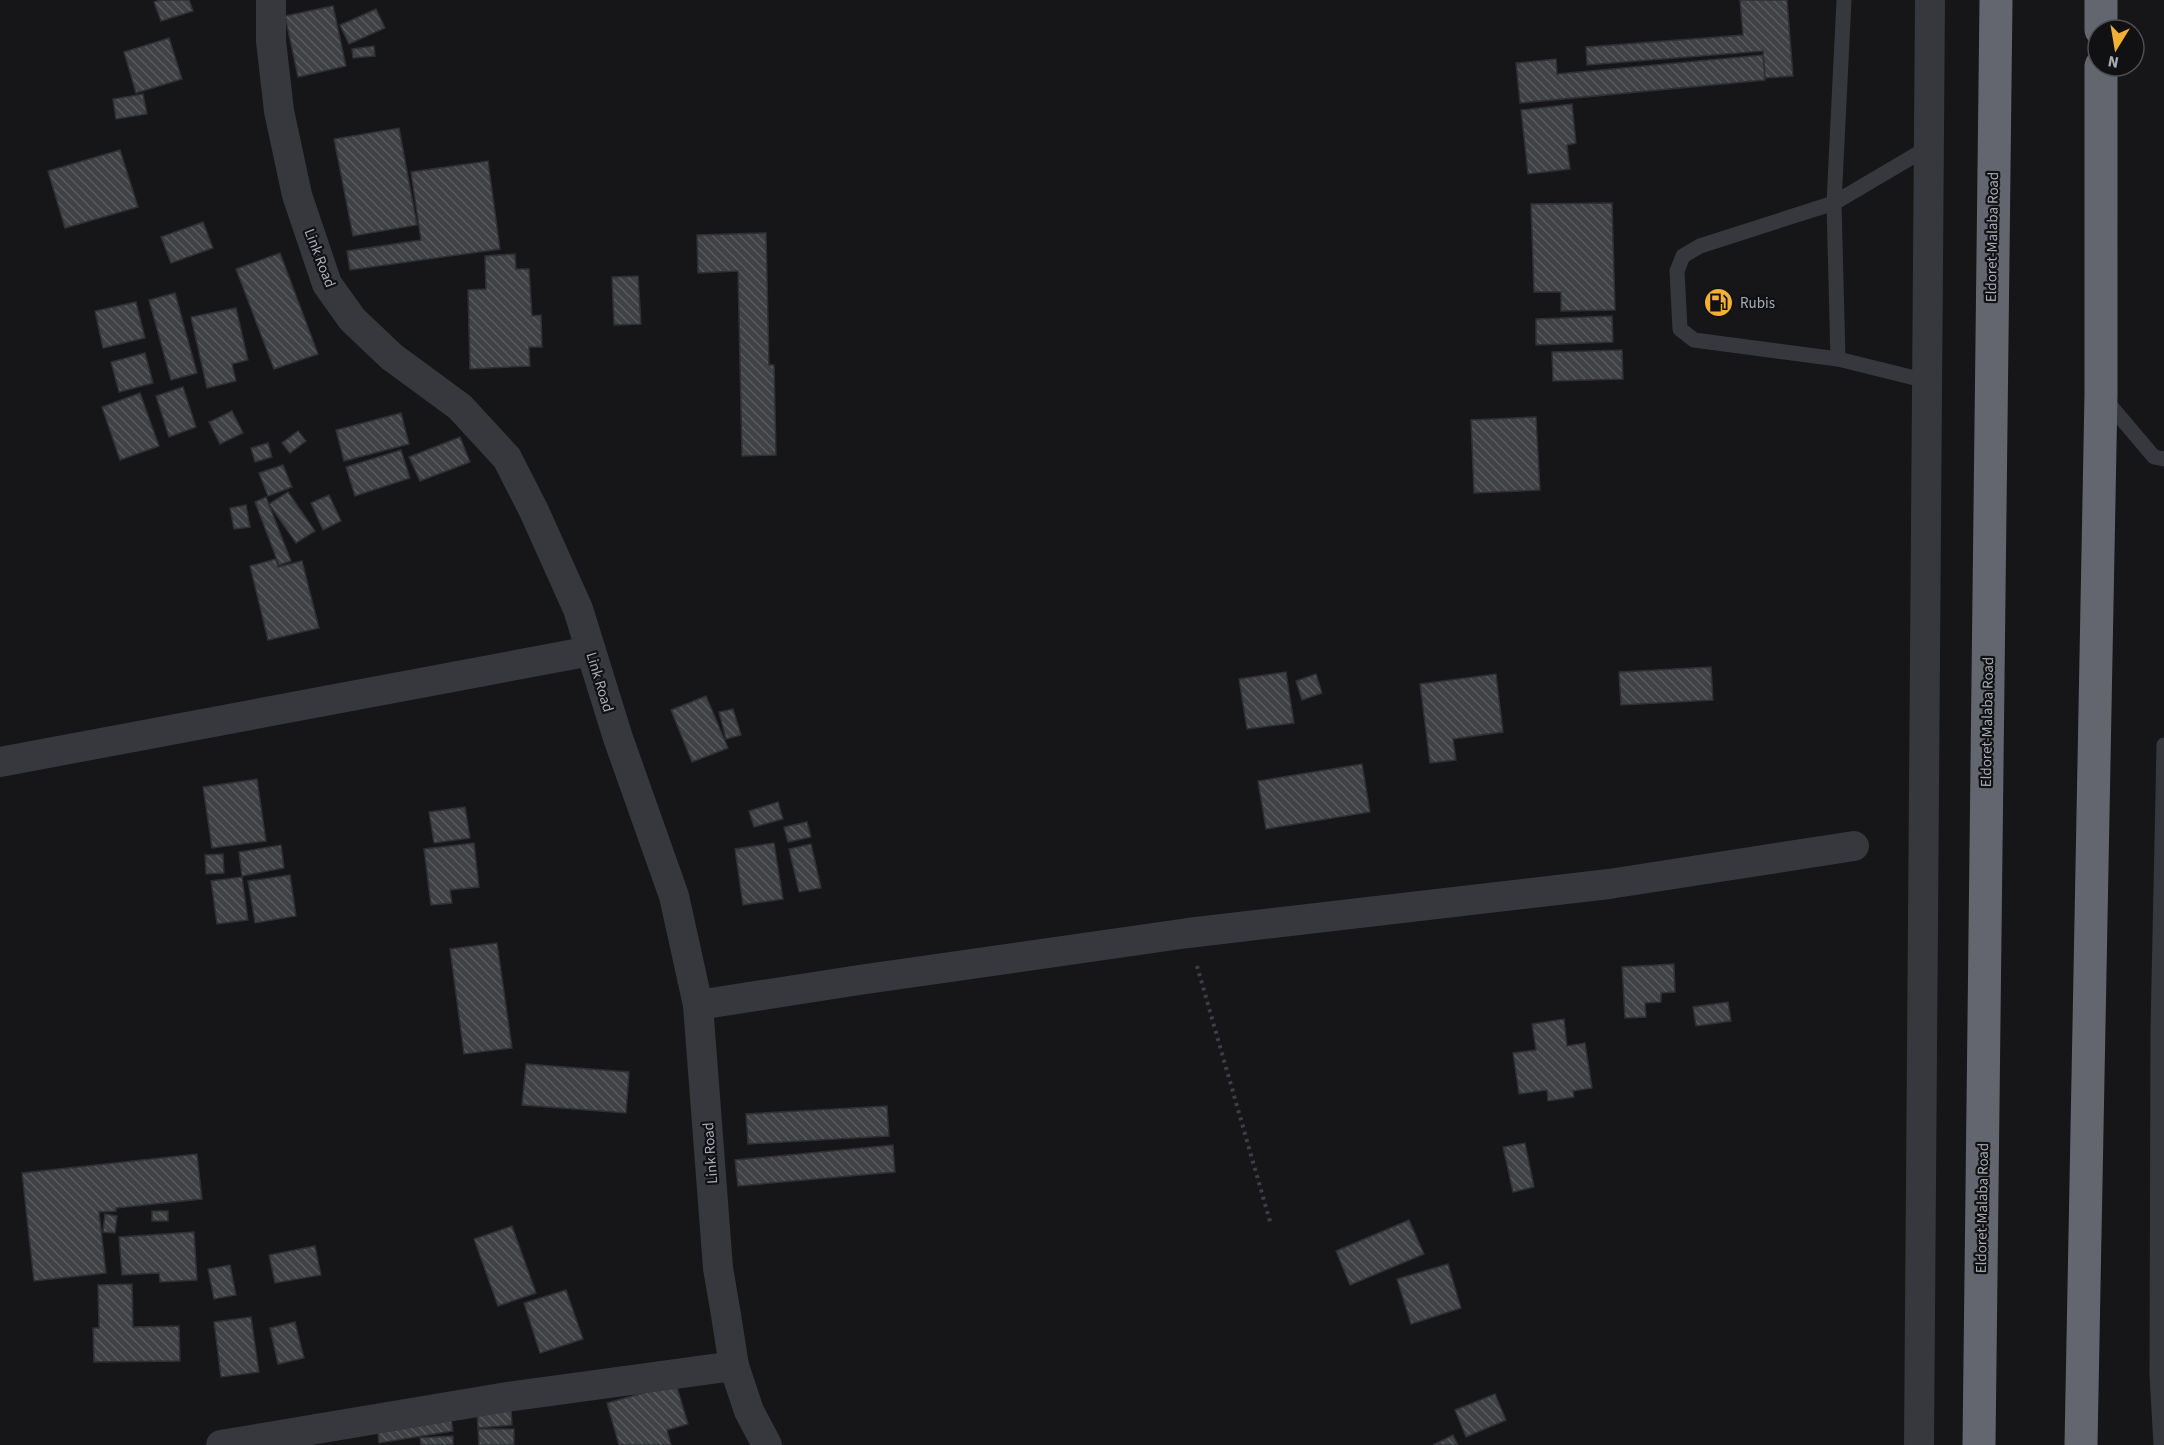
<svg xmlns="http://www.w3.org/2000/svg" width="2164" height="1445" font-family="'Source Sans 3',sans-serif">
<style>
.building{fill:url(#building-back-hatch);stroke:#303034;stroke-width:1.5}
.lines{fill:none;stroke-linecap:round;stroke-linejoin:round}
.path{stroke:#3d3f44;stroke-width:4;stroke-dasharray:3 4.5;stroke-linecap:butt}
.lane{stroke:#37383d;stroke-width:15}
.street{stroke:#37383d;stroke-width:30}
.highway{stroke:#63666e;stroke-width:33}
.labels{text-anchor:middle;stroke-width:4.5;stroke-linejoin:round;paint-order:stroke}
.street-label{font-size:15px;fill:#a8adb8;stroke:#111113}
.poi-label{font-size:15px;fill:#a8adb8;stroke:#111113;text-anchor:start}
</style>
<defs>
<pattern id="building-back-hatch" width="6" height="6" patternUnits="userSpaceOnUse" patternTransform="scale(1.5)"><rect width="6" height="6" fill="#404145"/><path d="M-1 5l2 2M0 0l6 6M5-1l2 2" fill="none" stroke="#595a5e"/></pattern>
</defs>
<rect width="100%" height="100%" fill="#161618"/>
<g class="building">
<path d="M160,0H189L193,11L161,21L154,2Z"/>
<path d="M1740,0H1787L1793,76L1765,78L1763,51L1587,65L1586,47L1743,35Z"/>
<path d="M333,6L346,66L298,77L285,16Z"/>
<path d="M376,9L385,28L349,44L340,25Z"/>
<path d="M169,38L182,79L136,93L124,52Z"/>
<path d="M374,46L375,56L353,58L352,49Z"/>
<path d="M1763,55L1765,80L1520,103L1516,63L1556,59L1557,74Z"/>
<path d="M143,94L147,114L116,119L113,99Z"/>
<path d="M1572,104L1576,143L1567,145L1570,169L1528,174L1521,110Z"/>
<path d="M399,128L417,225L353,236L334,139Z"/>
<path d="M120,150L138,207L65,228L48,171Z"/>
<path d="M488,161L500,249L350,270L347,251L421,240L411,172Z"/>
<path d="M1612,203L1615,310L1561,311V292H1534L1531,204Z"/>
<path d="M203,222L213,248L171,263L161,237Z"/>
<path d="M766,233L769,365H774L776,455L742,456L738,271L698,273L697,235Z"/>
<path d="M280,253L318,354L274,369L236,269Z"/>
<path d="M515,254L516,269H529L532,316L541,315L542,347H529L530,366L470,369L468,290L486,289L485,256Z"/>
<path d="M638,276L641,324L614,325L612,277Z"/>
<path d="M175,293L197,373L171,380L149,300Z"/>
<path d="M136,302L145,338L103,348L95,311Z"/>
<path d="M236,308L248,360L232,364L236,381L207,388L191,317Z"/>
<path d="M1612,316L1613,342L1536,345V319Z"/>
<path d="M1622,350L1623,379L1553,381L1552,352Z"/>
<path d="M145,353L153,383L119,392L111,362Z"/>
<path d="M183,387L196,427L169,437L156,396Z"/>
<path d="M140,393L159,446L120,460L102,407Z"/>
<path d="M232,411L243,433L220,444L209,422Z"/>
<path d="M401,413L409,444L344,461L336,430Z"/>
<path d="M1536,417L1540,490L1474,493L1471,420Z"/>
<path d="M298,431L306,441L290,453L282,443Z"/>
<path d="M460,437L470,462L420,481L409,457Z"/>
<path d="M268,443L272,457L255,462L251,448Z"/>
<path d="M401,450L410,478L355,496L346,467Z"/>
<path d="M283,465L292,487L268,496L259,473Z"/>
<path d="M288,492L315,531L296,543L269,504Z"/>
<path d="M329,495L341,521L323,530L311,503Z"/>
<path d="M266,497L291,561L279,565L255,502Z"/>
<path d="M246,505L250,527L234,529L230,508Z"/>
<path d="M276,559L278,567L302,561L319,628L268,640L250,566Z"/>
<path d="M1711,667L1713,700L1621,705L1619,672Z"/>
<path d="M1286,672L1294,723L1247,729L1239,679Z"/>
<path d="M1316,674L1322,693L1302,700L1296,681Z"/>
<path d="M1496,674L1503,732L1453,739L1456,760L1430,763L1420,684Z"/>
<path d="M706,696L728,748L692,762L671,710Z"/>
<path d="M733,709L741,735L726,739L719,712Z"/>
<path d="M1362,764L1370,812L1266,829L1258,781Z"/>
<path d="M257,779L266,841L212,848L203,787Z"/>
<path d="M778,802L783,819L754,827L749,811Z"/>
<path d="M465,807L470,838L434,843L429,812Z"/>
<path d="M807,822L811,837L788,842L784,827Z"/>
<path d="M474,843L479,887L450,890L452,903L431,905L424,849Z"/>
<path d="M774,843L783,899L743,905L735,849Z"/>
<path d="M811,844L821,888L799,892L789,849Z"/>
<path d="M281,845L284,868L242,876L239,852Z"/>
<path d="M223,854L224,873L206,874L205,855Z"/>
<path d="M290,875L296,916L255,923L248,881Z"/>
<path d="M242,877L248,920L217,924L211,881Z"/>
<path d="M497,943L512,1048L464,1054L450,949Z"/>
<path d="M1674,964L1675,992L1661,993V1002L1645,1003L1646,1017L1625,1018L1622,967Z"/>
<path d="M1728,1002L1731,1021L1696,1026L1693,1007Z"/>
<path d="M1564,1019L1567,1046L1585,1043L1592,1088L1573,1091L1574,1097L1548,1101L1547,1090L1519,1094L1513,1053L1536,1050L1532,1024Z"/>
<path d="M526,1064L629,1072L626,1113L522,1105Z"/>
<path d="M887,1106L889,1136L748,1144L746,1114Z"/>
<path d="M1525,1143L1534,1187L1513,1192L1503,1147Z"/>
<path d="M893,1145L895,1172L738,1186L735,1160Z"/>
<path d="M197,1154L202,1199L116,1208V1211L99,1212L106,1273L34,1281L22,1173Z"/>
<rect x="152" y="1211" width="16" height="10"/>
<path d="M105,1214L117,1216L115,1233L103,1232Z"/>
<path d="M1409,1220L1424,1254L1350,1285L1336,1251Z"/>
<path d="M512,1226L536,1293L498,1306L474,1239Z"/>
<path d="M194,1232L197,1280L160,1282L159,1273L122,1275L119,1237Z"/>
<path d="M315,1246L321,1275L275,1283L269,1255Z"/>
<path d="M1448,1264L1461,1308L1411,1324L1397,1279Z"/>
<path d="M230,1265L236,1295L214,1299L208,1269Z"/>
<path d="M132,1284L133,1327L179,1326L180,1361L94,1362L93,1328H99L98,1285Z"/>
<path d="M566,1290L583,1339L540,1353L524,1303Z"/>
<path d="M251,1317L259,1372L221,1377L214,1322Z"/>
<path d="M295,1322L304,1358L278,1364L270,1328Z"/>
<path d="M676,1384L688,1424L667,1430L671,1445H619L607,1403Z"/>
<path d="M1495,1394L1506,1420L1466,1437L1455,1410Z"/>
<path d="M511,1408L512,1425L478,1428L477,1411Z"/>
<path d="M450,1412L453,1431L379,1443L377,1424Z"/>
<path d="M478,1429H514V1445H479Z"/>
<path d="M1453,1435L1458,1445H1433Z"/>
<path d="M453,1436V1445H421L420,1438Z"/>
</g>
<g class="lines">
<path class="path" d="M1197,966L1271,1225"/>
<g class="lane">
<path d="M1838,359L1834,203L1844,0"/>
<path d="M1927,381L1838,359L1694,340L1680,329L1677,271L1683,256L1700,246L1834,203L1929,147"/>
<path d="M2104,398L2154,457L2164,459"/>
<path d="M2161,1445L2157,1375L2158,1030L2164,745"/>
</g>
<g class="street">
<path d="M271,0V41L279,111L297,195L327,284L352,319L392,357L460,407L507,458L534,511L578,609L618,738L674,896L698,1005L718,1268L726,1315L734,1366L749,1411L767,1445"/>
<path d="M0,762L591,651"/>
<path d="M698,1005L859,980L1188,933L1609,884L1854,846"/>
<path d="M221,1445L507,1397L734,1366"/>
<path d="M1919,1445L1930,0"/>
</g>
<g class="highway">
<path d="M2101,30V0"/>
<path d="M1979,1445L1996,0"/>
<path d="M2081,1445L2101,394V66"/>
</g>
</g>
<defs>
<symbol id="fuel-disc" viewBox="-11 -11 22 22"><circle r="9.5" fill="#f2b134" stroke="#111113"/><path d="M-5.5-6h7V0h2V4h1.3V-2.5L3-4.5l.8-.8L6-3V5H2.5V1h-1V6h-7ZM-4.2-4.7v3.2H.2V-4.7Z" fill="#111"/></symbol>
</defs>
<g fill-rule="evenodd">
<use href="#fuel-disc" x="1702" y="286" width="33" height="33"/>
</g>
<g class="labels">
<g class="street-label">
<text transform="translate(1992 237) rotate(-89)" y="5">Eldoret-Malaba Road</text>
<text transform="translate(320 258) rotate(69)" y="5">Link Road</text>
<text transform="translate(600 682) rotate(73)" y="5">Link Road</text>
<text transform="translate(1987 722) rotate(-89)" y="5">Eldoret-Malaba Road</text>
<text transform="translate(710 1153) rotate(-94)" y="5">Link Road</text>
<text transform="translate(1982 1208) rotate(-89)" y="5">Eldoret-Malaba Road</text>
</g>
<g class="poi-label">
<text x="1740" y="308">Rubis</text>
</g>
</g>
<g transform="translate(2116 48) rotate(191)"><circle r="28" fill="#111113" stroke="#4d4f55" stroke-width="1.5"/>
<path d="M0-4.5L10 22L0 15L-10 22Z" fill="#f2b134"/>
<text y="-9" font-size="16" font-weight="bold" text-anchor="middle" fill="#a8adb8">N</text>
</g>
</svg>
